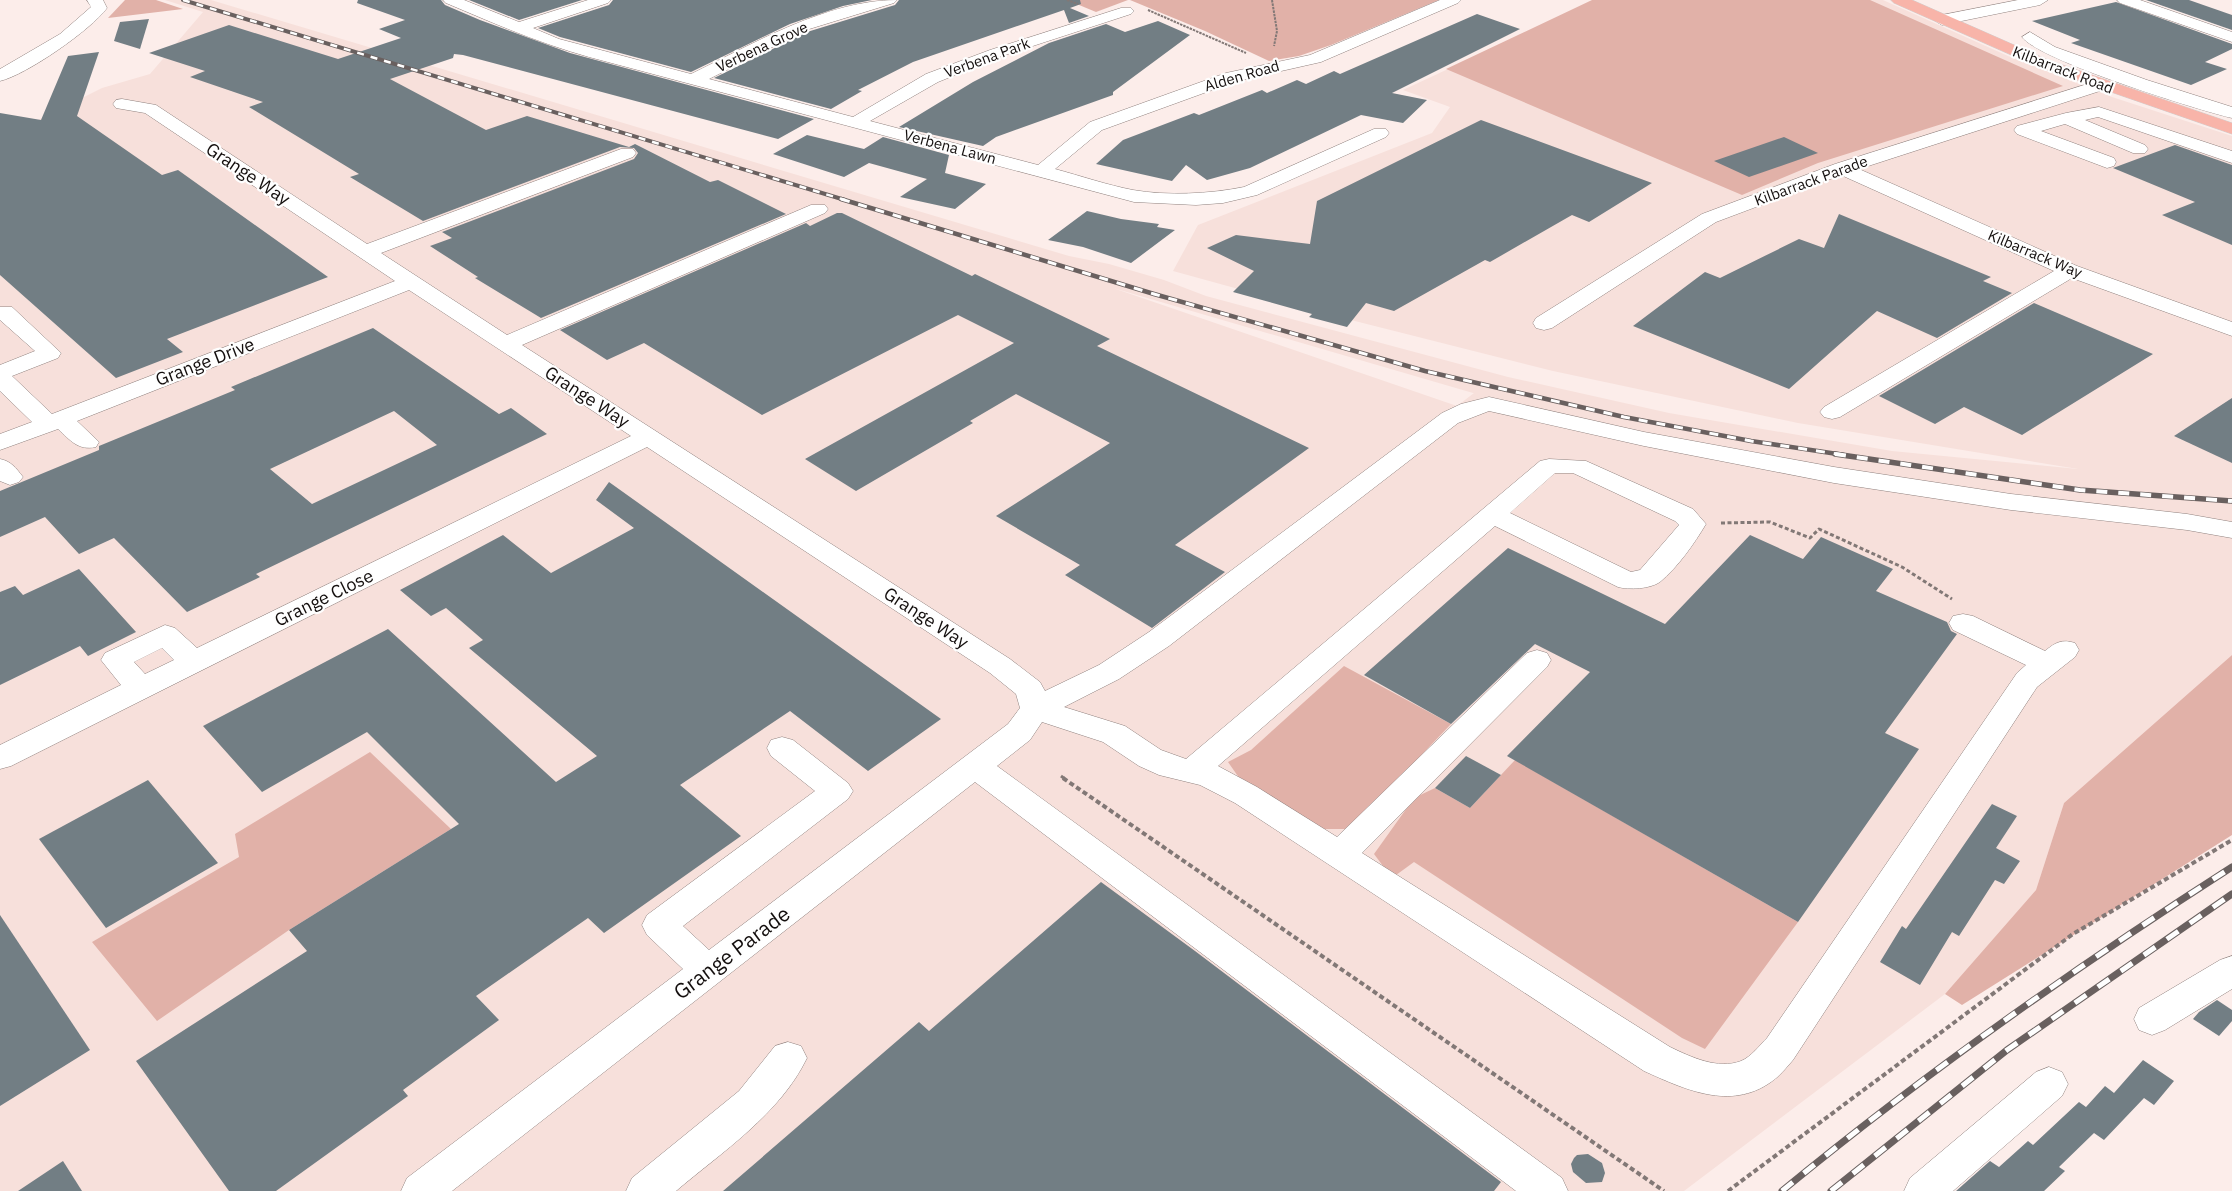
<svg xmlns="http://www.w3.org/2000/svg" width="2232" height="1191" font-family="'IBM Plex Sans',sans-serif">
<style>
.built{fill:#f7e0db;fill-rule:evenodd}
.green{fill:#e1b1a8}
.building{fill:#727e84;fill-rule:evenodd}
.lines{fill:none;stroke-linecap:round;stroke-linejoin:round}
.minor-casing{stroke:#90827f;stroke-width:1}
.major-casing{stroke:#d0cfcf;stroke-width:1}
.path-far2{stroke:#827876;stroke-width:2;stroke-dasharray:2.5 1;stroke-linecap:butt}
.path-far1{stroke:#827876;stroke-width:3;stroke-dasharray:4 2.5;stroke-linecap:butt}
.path{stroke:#827876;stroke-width:4;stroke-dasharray:5 3;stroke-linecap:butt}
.minor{fill:#fff;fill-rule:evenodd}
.major{fill:#f8b4a9;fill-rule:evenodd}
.rail-far3-casing{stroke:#69605f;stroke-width:4}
.rail-far2-casing{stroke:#69605f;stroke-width:4.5}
.rail-far1-casing{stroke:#69605f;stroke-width:5.5}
.rail-casing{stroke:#69605f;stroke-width:7}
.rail-far3{stroke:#fefefe;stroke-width:2.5;stroke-dasharray:7;stroke-linecap:butt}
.rail-far2{stroke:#fefefe;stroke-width:3;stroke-dasharray:9;stroke-linecap:butt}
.rail-far1{stroke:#fefefe;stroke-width:4;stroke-dasharray:11;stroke-linecap:butt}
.rail{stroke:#fefefe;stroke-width:5;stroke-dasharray:14;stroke-linecap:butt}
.labels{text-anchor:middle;stroke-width:4.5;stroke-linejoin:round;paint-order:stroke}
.far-street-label{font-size:15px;fill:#130e0d;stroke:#fefefe}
.street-label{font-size:18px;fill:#130e0d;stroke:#fefefe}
.near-street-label{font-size:21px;fill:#130e0d;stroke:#fefefe}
</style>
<rect width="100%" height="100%" fill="#fcedea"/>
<path class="built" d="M165,0H211L1069,256L1109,264L1164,280L1206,296L1508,377L1669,413L1892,451L2078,469L1798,423L1553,371L1343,318L1173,271L1198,225L1432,133L1450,107L1403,90L1596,0H1883L2008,56L2112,97L2232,136V655L2064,803L2036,890L1945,994L1684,1191H0V139L102,88L150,74L203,12ZM1113,288L1473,393H1474L1457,406Z"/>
<g class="green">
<path d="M125,0H156L183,9L108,18Z"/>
<path d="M1067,0H1128L1096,12Z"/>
<path d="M1130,0H1439L1331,45L1299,56L1269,61L1205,31Z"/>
<path d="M1592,0H1870L2063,86L1818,163L1742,195L1446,69Z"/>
<path d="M2232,655V835L1962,1005L1945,994L2036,890L2064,803Z"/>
<path d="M1344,666L1451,724L1351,829H1314L1242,782L1228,762L1251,750Z"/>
<path d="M370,752L451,829L289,930L157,1021L92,942L239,857L235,834Z"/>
<path d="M1515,760L1798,922L1705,1049L1682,1038L1414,862L1392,878L1374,854L1414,798L1435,788L1470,808Z"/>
</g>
<g class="building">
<path d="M358,0H441L445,5L480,20L570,53L814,119L778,139L463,55L454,54L453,58L390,79L486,130L527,116L629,147L635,144L710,182L718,180L786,214L541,318L475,278L478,277L430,246L452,238L442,232L634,159L638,153L634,148L620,147L423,221L350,177L359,174L249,107L263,102L190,77L205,71L149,53L229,25L338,59L401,38L379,29L405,20L357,3Z"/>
<path d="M469,0H582L519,20Z"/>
<path d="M613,0H872L843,6L790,24L691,72L560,37L538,28L609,5Z"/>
<path d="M899,0H1080L1081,4L1070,8L1089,16L1069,23L1064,10L913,62L858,90L862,91L831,109L714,78L807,32L895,5Z"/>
<path d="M2146,0H2189L2232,15V30Z"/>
<path d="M2116,2L2232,44V49L2205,62L2227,69L2191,85L2071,43L2080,40L2032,21Z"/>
<path d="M1477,14L1520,29L1392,93L1427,100L1403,123L1361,115L1250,168L1207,180L1186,165L1172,181L1096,164L1123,140L1194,113L1199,115L1262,90L1267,93L1297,80L1306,84L1334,71L1340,74Z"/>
<path d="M149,19L140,49L114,41L120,22Z"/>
<path d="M1158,21L1190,35L1113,92V95L996,137L983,146L899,127L973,82L1049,43L1106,24L1125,32Z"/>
<path d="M99,52L77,116L162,175L178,170L328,277L167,339L183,352L116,378L0,275V113L41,120L68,56Z"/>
<path d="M1481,120L1652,183L1589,222L1572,215L1490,262L1485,260L1394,311L1366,303L1347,327L1309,317L1312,314L1233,292L1254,271L1207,248L1236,235L1310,244L1317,201Z"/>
<path d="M807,135L864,149L883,137L949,155L945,173L986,184L955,209L900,197L927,179L869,163L844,177L773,154Z"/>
<path d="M1784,137L1818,153L1749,177L1714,161Z"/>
<path d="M2175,145L2232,165V245L2162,215L2195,202L2113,168Z"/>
<path d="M1087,211L1121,219L1159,224L1157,227L1175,230L1131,263L1083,247L1048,240Z"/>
<path d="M837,213H842L972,276L975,274L1110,339L1097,346L1309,448L1175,545L1225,572L1152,628L1065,575L1080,565L996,516L1110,443L1016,394L970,421L973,423L856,491L805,459L1014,343L958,315L762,415L644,343L607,360L560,330L806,223L810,226Z"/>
<path d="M1839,214L1991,277L1983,281L2012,293L1937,338L1877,311L1789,389L1633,326L1705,272L1720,278L1799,239L1824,248Z"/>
<path d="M2034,303L2153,354L2022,435L1964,407L1935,424L1879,396Z"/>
<path d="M373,328L499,414L511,408L547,434L256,574L260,577L187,612L114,538L79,554L45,517L0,537V491L99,450V446L235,390L231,387ZM394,411L437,445L312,504L270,469Z"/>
<path d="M2232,398V463L2174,436Z"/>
<path d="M609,482L941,719L868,771L790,711L680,785L741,836L604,933L588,918L476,996L499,1020L403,1090L408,1096L276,1191H229L136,1061L307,951L289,930L459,824L367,732L262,792L203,726L388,629L556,782L597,756L469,648L483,640L446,608L431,616L400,590L503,535L551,573L634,528L596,500Z"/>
<path d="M1750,535L1803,559L1821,537L1893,569L1876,591L1947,622L1951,631L1957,634L1885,733L1919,749L1798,922L1507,756L1590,672L1535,644L1451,724L1364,675L1508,548L1665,624Z"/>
<path d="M79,569L136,632L88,656L80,646L0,685V592L15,586L23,595Z"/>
<path d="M1466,756L1501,775L1470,808L1435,788Z"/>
<path d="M148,780L218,863L106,928L39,839Z"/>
<path d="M1992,804L2017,816L1996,848L2020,861L2004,884L1995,880L1959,936L1952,932L1920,985L1880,962L1902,926L1906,929Z"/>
<path d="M1101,882L1195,951L1501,1182L1494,1191H723L919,1022L929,1031Z"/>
<path d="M0,915L90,1050L0,1106Z"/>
<path d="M2217,1000L2232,1010V1021L2219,1036L2193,1019L2199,1012Z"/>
<path d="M2143,1060L2174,1081L2154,1105L2144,1098L2104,1140L2094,1133L2059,1167L2065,1171L2044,1191H1956L1990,1161L1999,1167L2028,1141L2033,1145L2079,1102L2086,1107L2105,1086L2114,1093Z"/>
<path d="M1588,1154L1602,1163L1605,1173L1602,1182L1586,1183L1573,1172L1571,1164L1574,1158L1577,1155Z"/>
<path d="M63,1161L82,1191H18Z"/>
</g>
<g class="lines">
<defs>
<g id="minor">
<path d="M87,0H103L107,8C91,30 26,75 0,81V69L60,34L91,7Z"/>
<path d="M443,0H464L519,22L588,0H611L608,3L533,28L559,39L691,74C753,44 827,0 897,0L894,3L806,30L709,79L853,117L926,74L990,50L1121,8H1131L1134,11L1131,14L1002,56L938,82L870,121L1038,165L1090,122L1226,73L1310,55L1440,0H1461L1458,3L1321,62L1237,81L1102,130L1055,169C1081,176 1107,185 1133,190C1167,196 1210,194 1244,187L1374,129H1386L1389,133L1386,137L1257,195L1223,203L1196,205L1134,202L589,57C539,43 493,23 446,3Z"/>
<path d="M2018,0H2048L2040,5L1942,25L1934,20L1942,15Z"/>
<path d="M2117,0H2140L2232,32V42L2120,3Z"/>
<path d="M2030,32L2055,47L2147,80L2232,107V118C2198,110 2038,60 2022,37Z"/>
<path d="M2100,80L2106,81L2108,85L2106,89L1859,169L2077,266L2232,322V336L2072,278L1840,417L1832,419L1824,417L1820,412L1824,407L2054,271L1841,175L1716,222L1552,328L1544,330L1536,328L1533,323L1536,318L1702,214L1835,164Z"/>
<path d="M122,99L156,105L367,244L621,149H633L636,153L633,157L381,253L507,335L811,205H825L828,209L825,213L522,345L1010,659L1040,682L1045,691L1099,665L1149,632L1442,413L1461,404L1489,397L1644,432L1834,467L2011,494L2187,514L2232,522V538L2187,530L2011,510L1834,483L1644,446L1489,411L1458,423L1169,646L1119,679L1064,707L1125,726L1161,750L1186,759L1540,461L1549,459L1586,461L1693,509L1706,524C1694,544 1678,567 1660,582C1650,589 1629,590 1618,587L1495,526L1218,766L1257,787L1337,837L1527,653L1537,650L1547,653L1551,660L1547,667L1362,853L1670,1047C1691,1057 1718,1070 1741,1061C1751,1057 1760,1045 1767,1038L2017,673L2026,665L1953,630L1949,623L1953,616L1963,614L1973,616L2045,651C2056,642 2062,639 2075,643L2079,650L2075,657L2037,687L1793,1060C1786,1068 1780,1076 1771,1082C1730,1111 1684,1089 1644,1071L1235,803L1200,785L1159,775L1139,766L1103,742L1042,722L1030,740L997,766L1562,1178L1568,1191H1516L975,782L452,1191H401L407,1178L683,969L647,935L642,925L647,915L815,791L771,756L767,748L771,740L782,737L793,740L848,783L853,791L848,799L683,926L709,950L1008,724L1020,708L1016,694L990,673L647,447L11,766L0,769V745L121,685L101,660L105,653L165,625L175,628L197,648L631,436L409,290L77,421L99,442L96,447C78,451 70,440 58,429L0,450V434L32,422L0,391V365L35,351L0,320V307H12L61,353L58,358L12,376L52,414L395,281L145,113L116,108L113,104L116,100ZM1555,473H1573L1675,521L1679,525L1640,570L1631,572L1510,513ZM162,648L174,660L145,674L134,662Z"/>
<path d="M2099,107L2232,151V163L2098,117L2085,120L2145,145L2148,149L2145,153H2133L2065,124L2041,131L2114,158L2116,162L2114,166L2107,168L2017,134L2014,130L2017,126L2066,113Z"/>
<path d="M0,459C11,461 16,468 23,477L19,482L10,485L0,481Z"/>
<path d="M2232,956V989L2165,1030L2152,1035L2139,1030L2134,1019L2139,1008L2220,960Z"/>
<path d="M788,1042L801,1046L807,1058C780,1114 722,1152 676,1191H626L632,1178L739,1091L775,1046Z"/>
<path d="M2049,1067L2062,1072L2068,1084L2062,1096L1953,1191H1904L1910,1178L2036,1072Z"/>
</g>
<path id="major" d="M1891,0H1912L2048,60L2232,123V134L2036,66L1894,3Z"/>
</defs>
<use href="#minor" class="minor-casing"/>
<use href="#major" class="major-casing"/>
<g class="path-far2">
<path d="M1067,0L1078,4"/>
<path d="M1272,0L1277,31L1274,46"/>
<path d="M1148,10L1246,53"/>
</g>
<g class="path-far1">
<path d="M1721,523L1770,522L1810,538L1819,529L1902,567L1952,599"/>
<path d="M1061,776L1065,779"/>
</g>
<g class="path">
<path d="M1063,778L1664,1191"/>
<path d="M1728,1191L2073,934L2232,840"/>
</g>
<use href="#minor" class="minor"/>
<use href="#major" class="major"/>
<defs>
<path id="rail-far3" d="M183,0L845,200"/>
<path id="rail-far2" d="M841,199L1154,294L1425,371L1624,417L1751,441L1844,455"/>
<path id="rail-far1" d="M1835,454L2080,490L2232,501"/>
<g id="rail">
<path d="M1782,1191C1925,1073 2076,967 2232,867"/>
<path d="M1831,1191L2007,1050L2232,894"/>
</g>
</defs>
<use href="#rail-far3" class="rail-far3-casing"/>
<use href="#rail-far2" class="rail-far2-casing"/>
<use href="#rail-far1" class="rail-far1-casing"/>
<use href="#rail" class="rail-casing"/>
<use href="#rail-far3" class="rail-far3"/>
<use href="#rail-far2" class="rail-far2"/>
<use href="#rail-far1" class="rail-far1"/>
<use href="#rail" class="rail"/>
</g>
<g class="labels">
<g class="far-street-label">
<text transform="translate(762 47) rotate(-25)" y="5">Verbena Grove</text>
<text transform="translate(987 58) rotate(-20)" y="5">Verbena Park</text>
<text transform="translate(2063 70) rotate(21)" y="5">Kilbarrack Road</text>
<text transform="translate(1242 76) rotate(-16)" y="5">Alden Road</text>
<text transform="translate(950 147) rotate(15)" y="5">Verbena Lawn</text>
<text transform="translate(1811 181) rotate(-20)" y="5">Kilbarrack Parade</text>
<text transform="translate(2035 254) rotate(23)" y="5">Kilbarrack Way</text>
</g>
<g class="street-label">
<text transform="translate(248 174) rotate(34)" y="6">Grange Way</text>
<text transform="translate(205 362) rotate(-21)" y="6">Grange Drive</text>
<text transform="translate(587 397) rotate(33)" y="6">Grange Way</text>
<text transform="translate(324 598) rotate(-26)" y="6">Grange Close</text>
<text transform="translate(926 618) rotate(33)" y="6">Grange Way</text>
</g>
<g class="near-street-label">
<text transform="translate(732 953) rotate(-37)" y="7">Grange Parade</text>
</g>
</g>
</svg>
